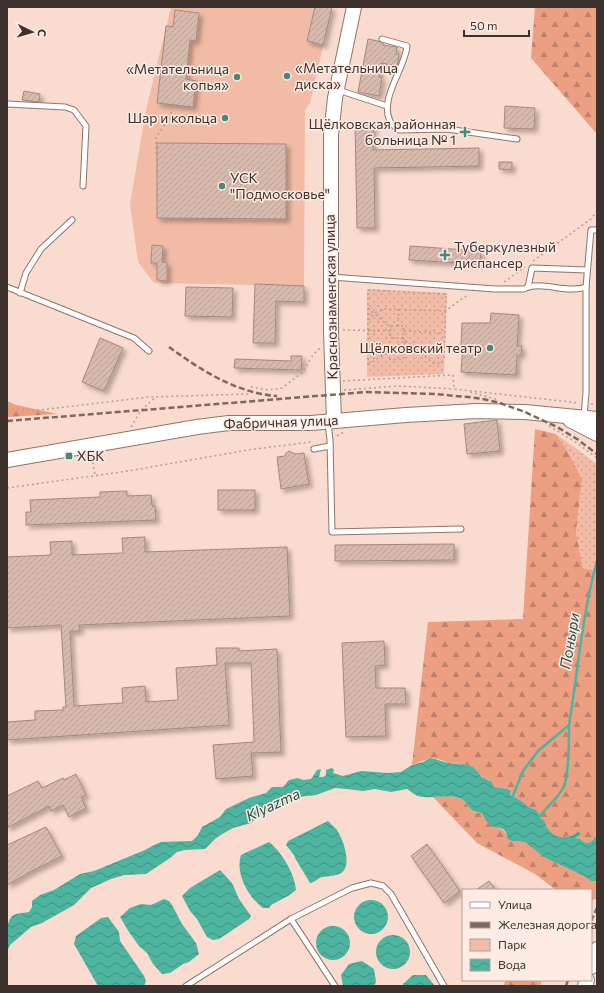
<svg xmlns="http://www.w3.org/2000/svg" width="604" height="993" font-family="Commissioner,sans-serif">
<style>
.green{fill:url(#green-dots)}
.forest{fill:url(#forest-firs)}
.pitch{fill:#f2bba5}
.water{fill:url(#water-waves)}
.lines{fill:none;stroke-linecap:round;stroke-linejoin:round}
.stream{stroke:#4db49f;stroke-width:2.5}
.building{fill:url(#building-hatch);stroke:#a4897e;filter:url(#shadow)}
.lane-casing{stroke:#90756b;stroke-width:7}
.secondary-casing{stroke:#90756b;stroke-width:16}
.path{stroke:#b59e94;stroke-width:1.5;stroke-dasharray:2 3;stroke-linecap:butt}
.lane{stroke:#fff;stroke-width:5}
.secondary{stroke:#fff;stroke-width:14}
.rail{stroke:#7a6961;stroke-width:2.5;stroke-dasharray:6 3;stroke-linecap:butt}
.poi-dot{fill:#46897a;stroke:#fdebe4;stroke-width:1.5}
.labels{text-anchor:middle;stroke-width:3;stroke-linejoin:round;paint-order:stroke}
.poi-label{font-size:14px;fill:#3d322d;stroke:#fdebe4;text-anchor:start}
.street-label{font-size:14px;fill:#3d322d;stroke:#fdebe4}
.water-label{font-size:15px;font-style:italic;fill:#245047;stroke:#fdebe4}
</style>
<defs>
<pattern id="green-dots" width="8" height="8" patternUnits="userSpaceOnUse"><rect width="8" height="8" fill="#f2bba5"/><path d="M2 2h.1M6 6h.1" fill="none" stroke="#d0a18e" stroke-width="1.8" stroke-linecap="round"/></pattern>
<pattern id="forest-firs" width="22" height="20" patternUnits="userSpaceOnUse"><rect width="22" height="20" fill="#ec9f81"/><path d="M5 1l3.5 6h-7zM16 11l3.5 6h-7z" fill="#c0826a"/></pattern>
<pattern id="water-waves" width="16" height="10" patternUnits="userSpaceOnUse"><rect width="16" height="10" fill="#4db49f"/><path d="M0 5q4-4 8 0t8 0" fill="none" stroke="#419382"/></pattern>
<pattern id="building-hatch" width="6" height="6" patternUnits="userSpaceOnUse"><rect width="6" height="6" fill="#d7baae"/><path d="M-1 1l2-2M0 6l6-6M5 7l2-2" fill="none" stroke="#b9a096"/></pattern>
<filter id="shadow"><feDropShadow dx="3.5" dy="3.5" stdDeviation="2" flood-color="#0004"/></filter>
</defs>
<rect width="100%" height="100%" fill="#f9dbcf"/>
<g class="green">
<path d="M367,289L447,293L444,374L367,377Z"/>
<path d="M556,434L597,464V571L583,568L576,532L582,479Z"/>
</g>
<g class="forest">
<path d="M535,7H597V134L531,58Z"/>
<path d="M7,401L16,405L58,414L7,417Z"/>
<path d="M535,429L556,434L567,451L582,479L576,532L583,568L597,571V835L591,842L586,843L580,839L574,838L577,836L579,831C573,836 571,836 564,837C548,839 542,820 535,809C527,808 526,805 520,800C517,798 513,797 510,795L511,791L508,789L493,787L491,781L484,779L475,769L469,765L449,763L438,759L430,758L412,765L428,622L523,619Z"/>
<path d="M433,797C441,797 454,795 462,799C471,805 467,813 482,813L489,824L503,830L512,841L525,842L559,864L584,876L591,881H597V899L591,900V890H556L535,874L477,843Z"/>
<path d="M506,980H542L540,986H503Z"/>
</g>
<path class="pitch" d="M171,7H332L310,103L305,110L304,286L154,283L138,262L130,204L146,110Z"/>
<g class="water">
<path d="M430,758C437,759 442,762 449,763C456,765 464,763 471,766C481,772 478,778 491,781L494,787L508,789L511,791L510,795C513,797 517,798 520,800C526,804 527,808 535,809L539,814V817L545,822C548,838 568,842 578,831L580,833V835L575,838L580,839L586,843L591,842L597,835V881H591L584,876L544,857L525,842L512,841L508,839C505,823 497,831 489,824C486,822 484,816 482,813C467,812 471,805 462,799C453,794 434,798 424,797C416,797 413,793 407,789L391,792L375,789L363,791L346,789L335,788L316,795L297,797L284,805H278L260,815L251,823L233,828L224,833L216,838L205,849L185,850L177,852L170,858L146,874L124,875L111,879L91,888L74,905L42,923L31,927L10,945L7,952C7,941 4,917 16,914C20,913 25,913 29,912L32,907V901L40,895L54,890L80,874L94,871L145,850L154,845L161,842L192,841L198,835L202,827L220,817L226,809L249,798L266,793L272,787H283L289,780L298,778L303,780L311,779L317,770L321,769L319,777H323L326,775V770L332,768L334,770L333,773L343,776L361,771L388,773L401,772L412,765L423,762Z"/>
<path d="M328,821C331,824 334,827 337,830C343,839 353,866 341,873C336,876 329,876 323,877C318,877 315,883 310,883L295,858L294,855L286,845L288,841Z"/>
<path d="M269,842C281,851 295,874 296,890L288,896L271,905L269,908H263C248,897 235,873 241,855Z"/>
<path d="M220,870L232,883L239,899L251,916L249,919L219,939L213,940L207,937L197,919L190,911L182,896L190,888Z"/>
<path d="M164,899L169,901L172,905L182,924L196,943L199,954L189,962L183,964L170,973L162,974L153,964L147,953L139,946L129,932L120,917L130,908L141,904L151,905Z"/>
<circle cx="371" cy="917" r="17"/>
<path d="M108,917L119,932L120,941L144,976L146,981L144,986H98L74,944L76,936L101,918Z"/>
<circle cx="333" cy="943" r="17"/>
<circle cx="393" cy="952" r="17"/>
<path d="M362,961L374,969L376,982L374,986H343L341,975L349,964Z"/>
<path d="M413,975H426L435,986H403V984Z"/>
</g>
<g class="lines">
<g class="stream">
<path d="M512,798L523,771L538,751L569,725C578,670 582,615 597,561"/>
<path d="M537,820C544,809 556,801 563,788C569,779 569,738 569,726"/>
</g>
</g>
<g class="building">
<path d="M315,7H332L323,45L307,41Z"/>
<path d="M175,10L199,13L196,41L190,40L186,79L196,81L193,107L157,103L166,26L173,27Z"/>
<path d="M368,39L378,41L383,43V45L397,47L396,54H399L397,66L381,63L379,77L382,78L379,96L358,92Z"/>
<path d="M24,91L40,94L39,102L22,100Z"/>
<path d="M505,106L535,108L534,129L504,128Z"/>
<path d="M355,122H373V150L479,148V166L374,168L375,228H357Z"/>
<path d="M157,143L286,144V219L157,218Z"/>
<path d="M499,162H512V170L499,169Z"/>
<path d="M152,245L163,246L162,262L167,263V281L157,280V263H151Z"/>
<path d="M410,246L481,251L480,264L409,260Z"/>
<path d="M255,284L304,286V302L276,301L275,343H253Z"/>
<path d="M186,287L233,288L232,317L185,316Z"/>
<path d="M491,313L519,315L517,346H522L521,355H517L516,375L461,372L463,345H461L462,323H490Z"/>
<path d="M100,338L123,348L104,391L82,382Z"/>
<path d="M291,356H302L301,370L234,368L235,359L291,361Z"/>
<path d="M497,420L500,451L467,454L464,424Z"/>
<path d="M289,451L295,454L304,453L309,484L281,489L277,457L285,456L286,453Z"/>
<rect x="218" y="490" width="37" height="20"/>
<path d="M127,491V496L151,495L152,506H155L156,520L26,525V512H31L30,500L100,497V492Z"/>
<path d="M145,537V552L287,547L290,616L79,625L80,631H70L74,706L123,703L122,688L145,686L146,702L178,700L176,668L217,665L216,648H239V651L277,649L281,752L251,753L253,776L216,779L213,745L254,742L251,663H225L229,725L7,740V722L35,720V711L63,710V707H66L61,625L7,628V557L51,555L50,542L72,541V555L123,553L122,538Z"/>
<path d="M454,544V560L335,561V545Z"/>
<path d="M384,641L385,665L375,666L376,688H405L406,704H385L386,736L346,737L342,643Z"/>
<path d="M76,774L86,795L81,797L86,808L69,817L63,805L51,811L49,806L7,828V796L38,781L42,788L63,778L64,780Z"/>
<path d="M46,827L62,856L32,871L7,885V845Z"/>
<path d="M427,844L460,891L444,903L411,856Z"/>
<path d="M489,881L496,890H476Z"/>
</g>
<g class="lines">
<defs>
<g id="lane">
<path d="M382,39L407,46C405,69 379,98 390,121C391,124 396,127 399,130L447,129L517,139"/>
<path d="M338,90L387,106"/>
<path d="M7,104L65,107L74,110L86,126L83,186"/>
<path d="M331,277L495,289H524C540,280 567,294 586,287L591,230H597"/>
<path d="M7,287L134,338L149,351"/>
<path d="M528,287L532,268L587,270"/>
<path d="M20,293L26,273L41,249L72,220"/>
<path d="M584,416L586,392V287"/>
<path d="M328,423L330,440L332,532L461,529"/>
<path d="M314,449L330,446"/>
<path d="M291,919L335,986"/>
<path d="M186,986L291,919L352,888L371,883L383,886L391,894L444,986"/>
</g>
<g id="secondary">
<path d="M570,420L597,434"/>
<path d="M334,421L331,331V135L335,98L354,7"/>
<path d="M7,460L197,427L229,423H311L406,415L476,411L525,412L597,419"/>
<path d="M591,967L597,949"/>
<path d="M585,986L587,980"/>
</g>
</defs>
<use href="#lane" class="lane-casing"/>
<use href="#secondary" class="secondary-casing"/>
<g class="path">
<path d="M157,153H156V137L171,117V104"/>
<path d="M533,261L591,219L597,211"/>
<path d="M504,282L525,267"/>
<path d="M368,308L391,328"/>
<path d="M368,320V290L446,294L444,357L442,363H433L405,340L368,365"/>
<path d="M398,326L399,309"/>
<path d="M343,330L391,331"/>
<path d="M404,331L444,333"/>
<path d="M367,348L382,355"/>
<path d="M389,359L403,360L405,340L403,338L404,326H391L390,338H403"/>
<path d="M368,365V321L374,313L384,309L445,311L469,294"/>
<path d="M343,381L453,375L454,389L579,403"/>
<path d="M344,390L398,386L454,389"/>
<path d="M470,392L499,400"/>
<path d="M591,404L597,405"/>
<path d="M7,409L40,410L149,397L249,394L251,387L268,390L282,388L302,373L313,355L321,347"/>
<path d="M549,426L577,443L597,458"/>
<path d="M131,427L141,410L156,397"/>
<path d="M337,436L344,432"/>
<path d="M92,457L95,475"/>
<path d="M7,488L128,471L248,450L311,442"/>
</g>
<use href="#lane" class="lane"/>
<use href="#secondary" class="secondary"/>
<g class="rail">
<path d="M169,347C201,370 236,393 277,396"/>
<path d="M7,421L366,392L434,394L468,397L483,399L500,403L525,412L557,427L577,439L597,454"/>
<path d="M591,921L597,908"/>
<path d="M566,986L568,980"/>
</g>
</g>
<g class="poi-dot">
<circle cx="287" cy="76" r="4"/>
<circle cx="237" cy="77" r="4"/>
<circle cx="225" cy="118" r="4"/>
<path d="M463 126h4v4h4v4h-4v4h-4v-4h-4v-4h4z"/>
<circle cx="222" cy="186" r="4"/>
<path d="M443 249h4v4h4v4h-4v4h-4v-4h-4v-4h4z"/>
<circle cx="490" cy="348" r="4"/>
<rect x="65" y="452" width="8" height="8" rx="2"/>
</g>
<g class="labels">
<g class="poi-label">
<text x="295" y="73">«Метательница<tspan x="295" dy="16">диска»</tspan></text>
<text x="229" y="74" text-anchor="end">«Метательница<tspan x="229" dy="16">копья»</tspan></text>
<text x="217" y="123" text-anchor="end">Шар и кольца</text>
<text x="456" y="129" text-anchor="end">Щёлковская районная<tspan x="456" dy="16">больница № 1</tspan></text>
<text x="230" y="183">УСК<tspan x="230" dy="16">"Подмосковье"</tspan></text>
<text x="454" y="252">Туберкулезный<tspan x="454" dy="16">диспансер</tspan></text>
<text x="482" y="353" text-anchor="end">Щёлковский театр</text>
<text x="77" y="461">ХБК</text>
</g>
<g class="street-label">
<text transform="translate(331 297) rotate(-91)" y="5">Краснознаменская улица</text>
<text transform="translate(281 422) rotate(-2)" y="5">Фабричная улица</text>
</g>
<g class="water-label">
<text transform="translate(570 641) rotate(-80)" y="5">Поныри</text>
<text transform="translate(273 805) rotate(-25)" y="5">Klyazma</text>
</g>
</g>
<rect width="604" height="993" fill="none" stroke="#3d322d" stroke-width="16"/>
<rect x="462" y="889" width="130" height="92" fill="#fdebe4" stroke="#b0a19b"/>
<rect x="470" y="902" width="20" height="6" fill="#ffffff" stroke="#b0a19b"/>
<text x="498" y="909" font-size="12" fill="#3d322d">Улица</text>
<rect x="470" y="922" width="20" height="6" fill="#7a6961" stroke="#b0a19b"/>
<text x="498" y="929" font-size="12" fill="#3d322d">Железная дорога</text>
<rect x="470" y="939" width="20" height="12" fill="#f2bba5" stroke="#b0a19b"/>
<text x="498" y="949" font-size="12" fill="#3d322d">Парк</text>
<rect x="470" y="959" width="20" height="12" fill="url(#water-waves)" stroke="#b0a19b"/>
<text x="498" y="969" font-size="12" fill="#3d322d">Вода</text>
<g transform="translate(32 32) rotate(95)" stroke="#fdebe4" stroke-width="3" paint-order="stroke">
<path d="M0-3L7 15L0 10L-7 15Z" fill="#3d322d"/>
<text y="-6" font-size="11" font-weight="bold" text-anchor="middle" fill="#3d322d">С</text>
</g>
<path d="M464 30v6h65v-6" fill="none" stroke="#3d322d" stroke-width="2"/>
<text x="470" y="30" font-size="12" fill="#3d322d" stroke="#fdebe4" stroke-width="3" paint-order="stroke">50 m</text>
</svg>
